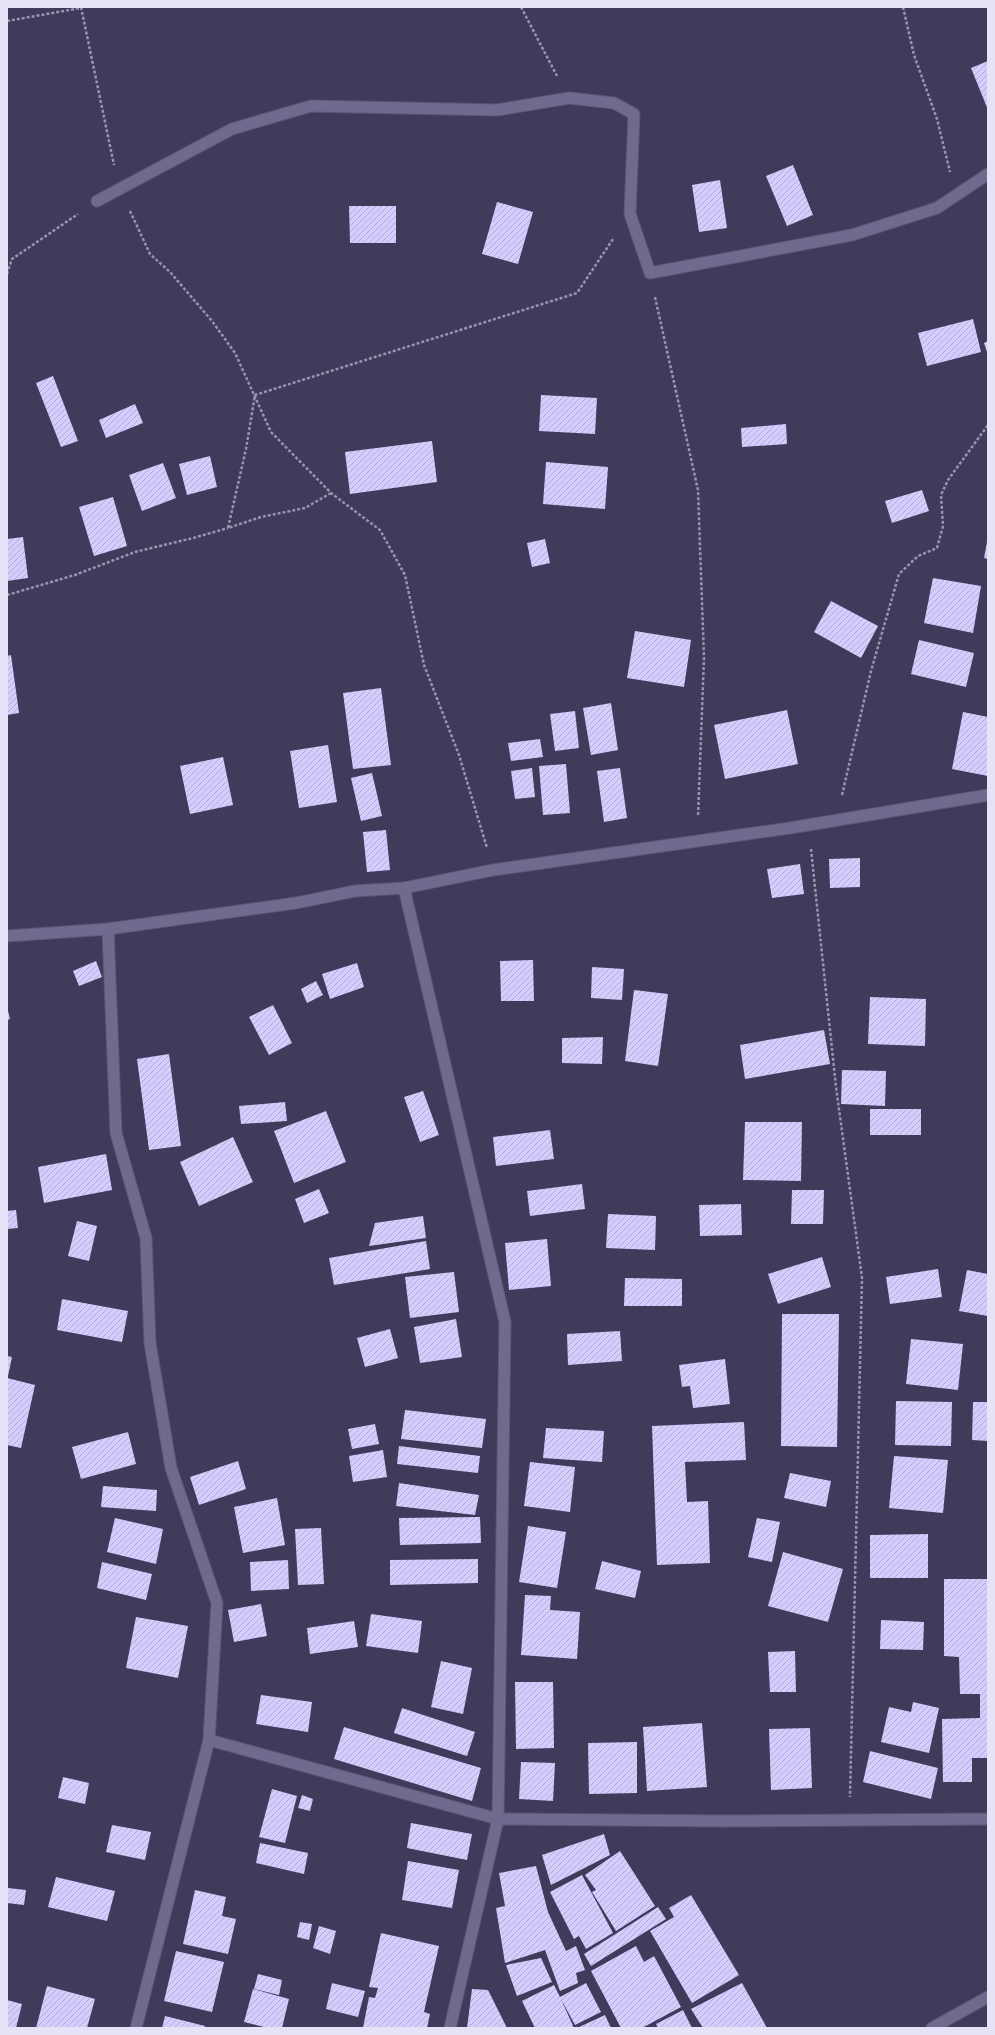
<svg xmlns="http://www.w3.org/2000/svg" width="995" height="2035" font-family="'Source Sans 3',sans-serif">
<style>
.building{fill:url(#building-hatch)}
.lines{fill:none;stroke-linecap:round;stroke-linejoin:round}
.minor-casing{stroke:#5d5774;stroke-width:13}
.path{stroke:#9994af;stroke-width:2.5;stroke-dasharray:3 2;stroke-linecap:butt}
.minor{stroke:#716a8f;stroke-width:11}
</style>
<defs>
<pattern id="building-hatch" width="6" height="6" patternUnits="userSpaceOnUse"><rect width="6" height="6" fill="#d6cdff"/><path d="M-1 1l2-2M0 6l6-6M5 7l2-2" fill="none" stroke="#b2abd2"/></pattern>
</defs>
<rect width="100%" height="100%" fill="#413a5b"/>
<g class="building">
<path d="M988,61V110L971,68Z"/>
<path d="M793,165L813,215L787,226L766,176Z"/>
<path d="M720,180L727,228L699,232L692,185Z"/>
<path d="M497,202L533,212L518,264L482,254Z"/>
<path d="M349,206H396V243H350Z"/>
<path d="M973,319L981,352L927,366L918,333Z"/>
<path d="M988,341V355L984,343Z"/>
<path d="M53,376L78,441L61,447L36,383Z"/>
<path d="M541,395L597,398L595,434L539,431Z"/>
<path d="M135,404L143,423L106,438L99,420Z"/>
<path d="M786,424L787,444L742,447L741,428Z"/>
<path d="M432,441L437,482L350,494L345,452Z"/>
<path d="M210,456L217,487L187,495L179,464Z"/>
<path d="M546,462L608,467L605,509L543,504Z"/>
<path d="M163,463L176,498L142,511L129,475Z"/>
<path d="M922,490L929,511L892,523L885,501Z"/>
<path d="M113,497L127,546L94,556L79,507Z"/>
<path d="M23,537L28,578L7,581V539Z"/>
<path d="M545,539L550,563L532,567L527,543Z"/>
<path d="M987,542L988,543V559L984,558Z"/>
<path d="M933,578L981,586L973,633L924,623Z"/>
<path d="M831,601L878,626L861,658L814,632Z"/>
<path d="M635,631L691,640L684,687L627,678Z"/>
<path d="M919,640L974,653L966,687L911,674Z"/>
<path d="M11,655L19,713L7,715V656Z"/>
<path d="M381,688L391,765L353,769L343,693Z"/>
<path d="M611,703L618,750L591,755L583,708Z"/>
<path d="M787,710L798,764L725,779L714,725Z"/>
<path d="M575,711L579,748L555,751L550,714Z"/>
<path d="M963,712L988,717V776L952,769Z"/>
<path d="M540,739L543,757L511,761L508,743Z"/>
<path d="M328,745L337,802L299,808L290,751Z"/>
<path d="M223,757L233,805L190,814L180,766Z"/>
<path d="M566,764L570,813L543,815L539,766Z"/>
<path d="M532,768L535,797L515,799L511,771Z"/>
<path d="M620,768L627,818L604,822L597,771Z"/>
<path d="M372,773L382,816L361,821L351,778Z"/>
<path d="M386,830L390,870L367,872L363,832Z"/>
<path d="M860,858V887L830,888L829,859Z"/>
<path d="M800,864L804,894L772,898L767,869Z"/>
<path d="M533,960L534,1001H501L500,961Z"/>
<path d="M96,961L102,977L79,986L73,971Z"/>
<path d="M357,963L364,987L330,999L322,974Z"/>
<path d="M592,967L624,969L622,1000L591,998Z"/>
<path d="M316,981L323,995L307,1003L301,989Z"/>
<path d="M634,990L668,994L658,1066L625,1061Z"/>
<path d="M870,997L926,999L925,1046L868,1044Z"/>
<path d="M273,1005L292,1043L269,1055L249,1017Z"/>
<path d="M7,1007L10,1019L7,1020Z"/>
<path d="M824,1030L830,1064L745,1079L740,1045Z"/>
<path d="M603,1037L602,1064L562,1063V1038Z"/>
<path d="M169,1054L181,1146L149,1150L137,1059Z"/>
<path d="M842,1070L886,1071L885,1106L841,1104Z"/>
<path d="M423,1091L439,1135L420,1142L404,1097Z"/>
<path d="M285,1102L287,1121L241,1124L239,1106Z"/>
<rect x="870" y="1109" width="51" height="26"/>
<path d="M326,1111L346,1162L294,1183L274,1131Z"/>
<path d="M745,1122H802L801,1181L743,1180Z"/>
<path d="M550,1130L554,1159L496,1166L493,1137Z"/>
<path d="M233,1137L253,1182L199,1206L180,1162Z"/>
<path d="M106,1154L112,1190L44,1203L38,1167Z"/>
<path d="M582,1184L585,1209L530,1216L527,1191Z"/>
<path d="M319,1189L329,1213L304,1223L295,1199Z"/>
<path d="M792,1190H824L823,1224H791Z"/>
<path d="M741,1204L742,1235L700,1236L699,1205Z"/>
<path d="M16,1210L18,1228L7,1229V1211Z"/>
<path d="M608,1214L656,1216L655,1250L606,1248Z"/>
<path d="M423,1216L426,1238L369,1246L375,1223Z"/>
<path d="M77,1221L97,1226L89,1261L68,1256Z"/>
<path d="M547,1239L551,1286L509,1290L505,1243Z"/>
<path d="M426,1241L430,1269L334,1285L329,1258Z"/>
<path d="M822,1257L831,1287L778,1304L768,1274Z"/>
<path d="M938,1269L942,1297L890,1304L886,1277Z"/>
<path d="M967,1270L988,1274V1316L959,1311Z"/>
<path d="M454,1272L459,1312L410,1318L405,1277Z"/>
<path d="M625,1278L682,1279V1306H624Z"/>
<path d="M62,1299L128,1311L122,1342L57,1330Z"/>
<path d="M782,1314H839L837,1447L781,1446Z"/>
<path d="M456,1319L462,1357L420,1363L414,1327Z"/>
<path d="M390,1329L398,1358L365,1367L357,1338Z"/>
<path d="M620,1331L622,1361L568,1365L567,1334Z"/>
<path d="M911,1339L963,1344L958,1390L906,1384Z"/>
<path d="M7,1356L12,1357L8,1376H7Z"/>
<path d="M725,1359L730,1404L693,1408L690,1386L682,1387L679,1365Z"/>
<path d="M7,1378L35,1385L21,1448L7,1445Z"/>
<path d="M896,1401L952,1402L951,1446L895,1445Z"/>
<path d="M973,1402H988V1441L972,1440Z"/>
<path d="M405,1410L486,1419L482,1448L401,1439Z"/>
<path d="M744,1422L746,1460L685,1462L687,1502L708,1501L710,1563L657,1565L652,1426Z"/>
<path d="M375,1424L379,1444L352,1449L348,1429Z"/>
<path d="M546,1428L604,1431L602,1462L543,1458Z"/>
<path d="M128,1432L136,1464L81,1479L72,1447Z"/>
<path d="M399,1446L480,1456L478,1473L397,1464Z"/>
<path d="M383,1450L387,1477L353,1482L349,1456Z"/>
<path d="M894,1456L948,1460L943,1513L889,1508Z"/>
<path d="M238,1461L246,1489L199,1505L190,1477Z"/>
<path d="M530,1462L575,1467L570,1512L524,1506Z"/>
<path d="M790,1473L831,1481L826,1507L784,1498Z"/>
<path d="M399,1483L479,1495L475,1515L396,1506Z"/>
<path d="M103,1486L157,1490L156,1511L101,1507Z"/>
<path d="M277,1498L285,1545L243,1553L234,1507Z"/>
<path d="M480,1517L481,1543L400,1545L399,1518Z"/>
<path d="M115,1518L163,1529L156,1564L107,1552Z"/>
<path d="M757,1518L780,1522L772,1562L748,1557Z"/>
<path d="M528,1526L566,1532L557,1588L519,1582Z"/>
<path d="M321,1528L324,1584L298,1585L295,1529Z"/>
<path d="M928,1534V1578H870V1535Z"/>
<path d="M783,1552L843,1569L828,1622L768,1606Z"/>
<path d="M478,1559V1583L390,1585V1560Z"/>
<path d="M288,1560L289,1589L251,1591L250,1562Z"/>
<path d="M602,1561L641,1571L635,1598L595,1589Z"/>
<path d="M102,1562L152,1574L146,1600L97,1588Z"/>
<path d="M944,1579H988V1758H972V1782H943L942,1719L980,1718V1694H960L959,1657L944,1656Z"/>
<path d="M525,1595L551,1596L550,1610L580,1612L577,1659L521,1655Z"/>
<path d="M261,1604L267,1636L234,1642L228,1610Z"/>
<path d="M371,1614L422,1621L418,1653L366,1646Z"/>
<path d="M136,1617L188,1626L178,1678L126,1668Z"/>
<path d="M881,1620L924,1622L923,1650L880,1649Z"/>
<path d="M354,1621L358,1647L310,1654L307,1628Z"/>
<path d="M795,1651L796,1692H770L768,1652Z"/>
<path d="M441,1661L472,1668L463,1714L431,1707Z"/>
<path d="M515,1682H553L554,1748L516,1749Z"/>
<path d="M261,1695L312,1702L308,1732L256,1724Z"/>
<path d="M913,1702L939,1708L929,1753L881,1742L889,1707L911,1712Z"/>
<path d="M402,1708L475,1732L467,1756L394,1733Z"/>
<path d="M702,1723L707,1787L647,1791L643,1727Z"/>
<path d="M344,1727L481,1768L472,1801L334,1759Z"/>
<path d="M810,1728L812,1788L771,1790L769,1729Z"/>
<path d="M637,1742V1793L589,1794L588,1743Z"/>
<path d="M870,1751L938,1768L931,1799L863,1782Z"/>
<path d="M521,1762L555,1763L553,1801L519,1799Z"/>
<path d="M63,1777L89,1783L85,1804L58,1798Z"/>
<path d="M272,1789L297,1796L285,1843L259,1837Z"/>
<path d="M302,1795L313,1799L310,1811L298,1808Z"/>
<path d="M411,1823L472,1834L467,1860L407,1848Z"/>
<path d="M112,1825L151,1832L145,1860L106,1852Z"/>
<path d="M604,1834L610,1855L551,1885L542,1855Z"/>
<path d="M260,1843L308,1853L304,1874L256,1863Z"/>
<path d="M620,1851L655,1906L616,1931L592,1892L596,1890L585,1875Z"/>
<path d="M408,1861L459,1870L452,1908L402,1900Z"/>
<path d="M536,1866L548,1912L566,1951L576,1946L585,1970L576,1973L578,1983L560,1991L545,1950L505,1963L496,1908L505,1906L499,1873Z"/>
<path d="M582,1875L613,1933L586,1949L579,1936L574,1939L550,1892Z"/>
<path d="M56,1877L115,1891L107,1921L48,1907Z"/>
<path d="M8,1888L26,1890L24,1905L7,1903Z"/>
<path d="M195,1890L226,1897L222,1916L236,1919L228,1954L183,1944Z"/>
<path d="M691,1895L739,1975L692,2003L650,1931L674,1917L669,1908Z"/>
<path d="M658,1907L666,1919L591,1966L584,1954Z"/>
<path d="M300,1922L312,1924L309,1940L297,1937Z"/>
<path d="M319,1926L336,1931L330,1954L313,1948Z"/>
<path d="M381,1933L439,1946L424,2012L430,2014L427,2028H363L369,1997L375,1998L378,1988L369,1987Z"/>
<path d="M636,1946L644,1962L654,1956L681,2007L642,2028H621L591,1971Z"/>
<path d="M176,1951L224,1962L212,2012L164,2001Z"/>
<path d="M541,1958L552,1982L517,1996L506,1965Z"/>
<path d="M258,1974L282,1980L279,1995L254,1989Z"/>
<path d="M332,1983L365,1991L358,2017L326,2009Z"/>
<path d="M586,1983L601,2012L575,2025L561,1999L574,2028H535L522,2001L554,1985L560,1997Z"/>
<path d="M742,1983L767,2028H703L691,2009Z"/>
<path d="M47,1986L95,1999L87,2028H36Z"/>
<path d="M253,1989L289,1999L282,2028H268L244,2022Z"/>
<path d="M472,1989L488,1990L507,2028H467Z"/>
<path d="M7,2000L22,2004L16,2028H7Z"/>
<path d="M683,2010L692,2028H658L656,2024Z"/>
<path d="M605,2015L611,2028H577Z"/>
<path d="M165,2016L205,2026L204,2028H162Z"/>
</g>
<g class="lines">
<defs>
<g id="minor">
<path d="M97,201L232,129L311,106L497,110L569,98L614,103L634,114L630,214L650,273L852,235L937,208L988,174"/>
<path d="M404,888L505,1322L498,1819L450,2028"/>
<path d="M108,929L116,1133L146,1238L150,1343L171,1468L217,1603L209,1740L136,2028"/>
<path d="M7,936L108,929L296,903L355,891L404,888L493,870L790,828L988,795"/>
<path d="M209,1740L498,1819L725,1821L988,1819"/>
<path d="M932,2028L988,1997"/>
</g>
</defs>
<use href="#minor" class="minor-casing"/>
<g class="path">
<path d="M81,7L114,165"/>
<path d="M521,7L557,76"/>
<path d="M903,7L914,55L937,119L950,172"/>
<path d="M7,21L81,8"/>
<path d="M130,211L150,254L170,272L212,321L235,353L271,432L331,493L380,530L405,575L424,665L459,755L487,848"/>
<path d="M7,274L12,259L78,214"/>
<path d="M655,297L698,490L704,658L698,817"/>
<path d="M331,493L305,508L261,517L228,528L246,449L255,395L577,293L613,239"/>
<path d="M7,595L75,575L135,552L193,538L228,528"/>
<path d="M842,795L871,671L899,574L918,556L937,548L943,526L941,495L948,480L988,425"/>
<path d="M811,849L836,1087L862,1278L850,1797"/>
</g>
<use href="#minor" class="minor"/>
</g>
<rect width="995" height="2035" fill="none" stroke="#e6e3f8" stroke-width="16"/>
</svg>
